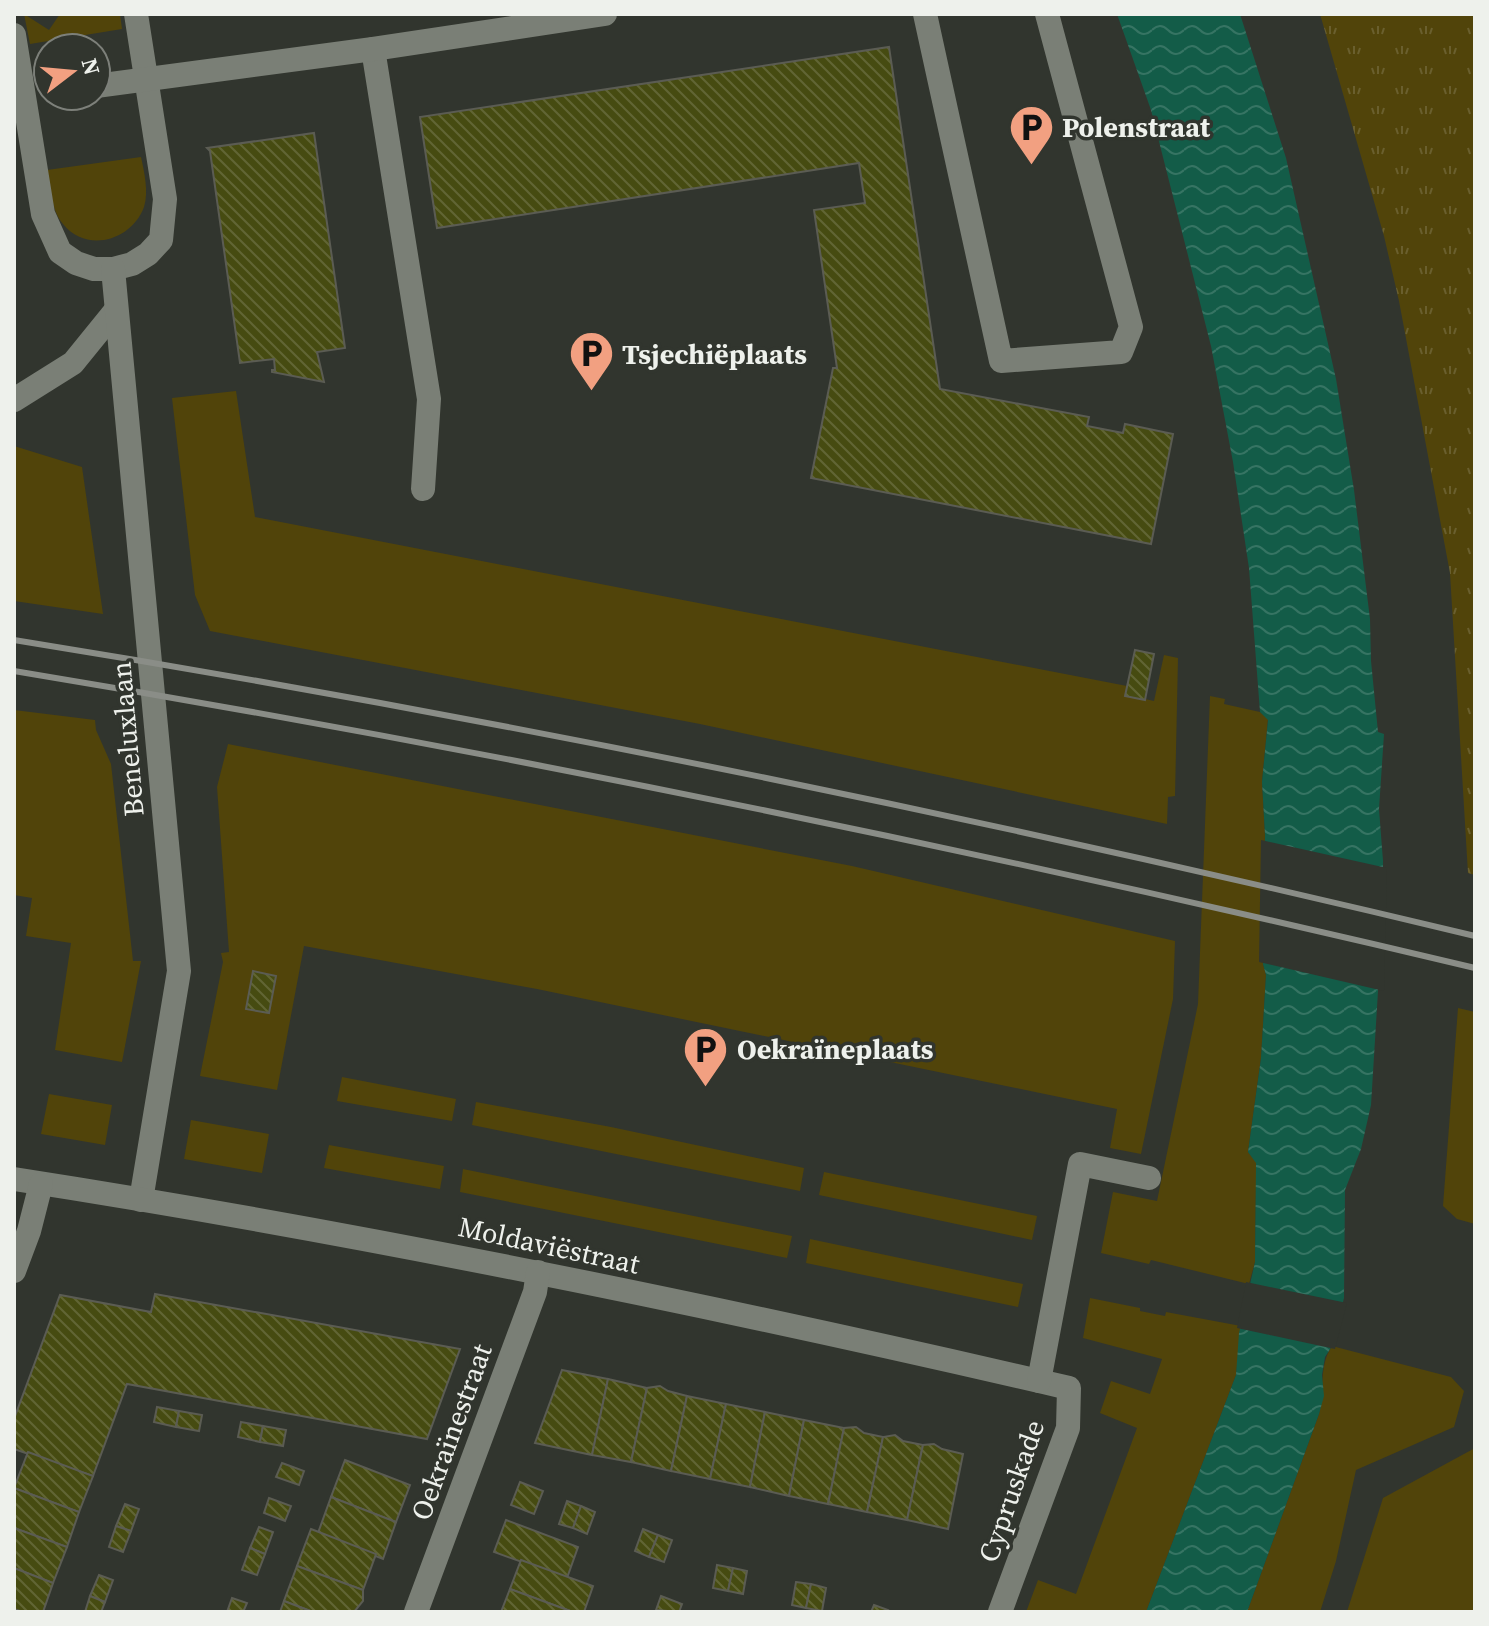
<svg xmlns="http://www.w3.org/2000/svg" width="1489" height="1626" font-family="'Source Serif 4',serif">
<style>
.grass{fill:#51440a}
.park{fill:url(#park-tufts)}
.water{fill:url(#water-waves)}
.pier{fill:#31352e}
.building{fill:url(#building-back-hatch);stroke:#5b5c53;stroke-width:2}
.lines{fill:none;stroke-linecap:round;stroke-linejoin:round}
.pedestrian{stroke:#7a7f76;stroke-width:24}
.minor{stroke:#7a7f76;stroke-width:24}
.rail{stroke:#8a8d87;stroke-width:6}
.labels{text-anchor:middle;stroke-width:7;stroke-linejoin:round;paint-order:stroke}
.poi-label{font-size:28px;font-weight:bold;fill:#eef1ec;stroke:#31352e;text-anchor:start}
.street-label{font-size:28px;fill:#eef1ec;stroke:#31352e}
</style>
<defs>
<pattern id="park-tufts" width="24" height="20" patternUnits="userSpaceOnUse" patternTransform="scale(2)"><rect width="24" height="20" fill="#51440a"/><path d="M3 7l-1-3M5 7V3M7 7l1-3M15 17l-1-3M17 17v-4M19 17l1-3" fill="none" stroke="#6a5f2e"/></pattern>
<pattern id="water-waves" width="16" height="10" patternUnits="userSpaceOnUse" patternTransform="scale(2)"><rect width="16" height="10" fill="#135c48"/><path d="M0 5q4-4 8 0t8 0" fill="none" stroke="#367463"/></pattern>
<pattern id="building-back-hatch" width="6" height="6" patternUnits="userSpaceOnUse" patternTransform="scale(2)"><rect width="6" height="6" fill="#464b11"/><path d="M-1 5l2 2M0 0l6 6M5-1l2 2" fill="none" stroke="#616534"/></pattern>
</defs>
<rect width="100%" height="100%" fill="#31352e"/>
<g class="grass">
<path d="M24,14L49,30L60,14H120L122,29L30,44Z"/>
<path d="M141,157C144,171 149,192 144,207C132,240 87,254 63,224C51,210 51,188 47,170Z"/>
<path d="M236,391L255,517L1127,686V695L1154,701L1164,655L1178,658L1175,796L1168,797L1167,824L700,724L210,631L195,595L172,398Z"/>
<path d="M14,446L82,467L103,614L14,601Z"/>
<path d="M1210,696L1225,699L1224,704L1260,712L1268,719L1262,782L1265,835L1263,964L1266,975L1261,1058L1248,1152L1256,1162V1186L1255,1262L1249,1284L1151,1260L1149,1264L1101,1253L1113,1192L1157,1201L1198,1004Z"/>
<path d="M14,710L95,720L96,730L111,764L133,961H141L122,1062L55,1050L71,943L26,936L32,898L14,895Z"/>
<path d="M228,744L852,866L1175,941L1173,999L1141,1154L1110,1148L1117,1109L537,989L304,946L277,1090L200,1076L223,962L221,953L229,952L217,787Z"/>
<path d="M1458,1008L1475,1012V1224L1457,1219L1443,1206Z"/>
<path d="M342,1077L456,1099L452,1121L337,1101Z"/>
<path d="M49,1094L112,1105L105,1145L41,1134Z"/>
<path d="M476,1102L611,1127L804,1168L800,1191L472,1125Z"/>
<path d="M191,1120L269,1134L262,1173L184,1159Z"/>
<path d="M329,1145L444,1166L440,1189L324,1168Z"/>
<path d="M463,1169L792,1236L787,1258L460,1192Z"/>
<path d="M824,1172L1037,1216L1032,1240L819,1195Z"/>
<path d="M810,1239L1023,1284L1018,1307L806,1263Z"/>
<path d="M1090,1298L1140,1308V1311L1165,1316L1166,1312L1241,1326L1236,1375L1146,1612H1026L1038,1580L1076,1594L1137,1428L1100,1413L1111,1381L1150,1394L1162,1359L1083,1338Z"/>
<path d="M1332,1346L1451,1377L1464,1391L1454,1427L1356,1470L1336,1561L1320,1612H1247L1319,1414C1325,1391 1318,1367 1332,1346Z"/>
<path d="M1475,1448V1612H1347L1383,1498Z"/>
</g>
<path class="park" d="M1320,14H1475V875L1468,873L1450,573L1399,301L1384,236Z"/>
<path class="water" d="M1117,14H1240L1286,158L1336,379L1354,490L1370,619L1371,661L1378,732L1384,734L1379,809L1383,861L1382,926L1371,1105L1361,1149L1345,1190L1344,1298L1332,1346L1325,1357L1322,1375L1324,1396L1319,1414L1247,1612H1146L1236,1375L1239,1333L1255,1262L1256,1163L1248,1152L1261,1058L1266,975L1263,964L1265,835L1262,782L1268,720L1260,712L1249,568L1233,462L1211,346L1151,110Z"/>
<g class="pier">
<path d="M1261,840L1387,868L1384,991L1259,962Z"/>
<path d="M1246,1282L1347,1303L1335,1349L1237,1328Z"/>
</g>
<g class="building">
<path d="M889,47L940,389L1089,417L1087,426L1123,433L1125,424L1173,434L1151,544L811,478L833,368H837L814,210L865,203L859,163L437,228L420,117Z"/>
<path d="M314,133L345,348L317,352L324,382L272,372V370H275L274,359L240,363L210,151L207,148Z"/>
<path d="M1135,650L1154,654L1145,700L1125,696Z"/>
<path d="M253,971L276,976L269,1013L246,1009Z"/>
<path d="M155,1294L460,1349L427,1439L127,1384L93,1476L14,1449V1419L60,1295L151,1312Z"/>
<path d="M562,1370L608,1379L592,1455L535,1443Z"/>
<path d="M608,1379L647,1388L631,1462L592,1455Z"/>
<path d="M660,1386L668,1391L687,1396L671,1471L631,1462L647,1388Z"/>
<path d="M687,1396L726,1404L710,1479L671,1471Z"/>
<path d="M726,1404L765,1412L750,1487L710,1479Z"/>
<path d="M157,1407L179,1411L176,1427L154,1422Z"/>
<path d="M179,1411L202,1415L199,1431L176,1427Z"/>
<path d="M765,1412L804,1420L789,1496L750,1487Z"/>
<path d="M804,1420L844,1428L828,1504L789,1496Z"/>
<path d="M241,1422L263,1426L260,1442L238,1437Z"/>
<path d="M263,1426L286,1430L283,1446L260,1442Z"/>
<path d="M856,1427L864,1433L883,1437L867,1512L828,1504L844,1428Z"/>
<path d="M895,1435L903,1441L923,1445L907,1520L867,1512L883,1437Z"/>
<path d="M934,1444L942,1449L963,1454L948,1529L907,1520L923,1445Z"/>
<path d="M28,1452L93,1476L79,1512L14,1488Z"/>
<path d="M345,1460L410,1485L396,1522L331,1497Z"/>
<path d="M282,1463L304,1471L299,1485L276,1477Z"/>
<path d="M520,1482L543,1491L534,1514L511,1505Z"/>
<path d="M14,1488L79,1512L67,1547L14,1528Z"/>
<path d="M331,1497L396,1522L383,1559L318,1533Z"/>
<path d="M269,1498L291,1506L285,1521L264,1513Z"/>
<path d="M567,1501L581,1506L573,1528L559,1524Z"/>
<path d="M125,1504L139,1509L131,1531L116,1526Z"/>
<path d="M581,1506L595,1512L587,1534L573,1528Z"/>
<path d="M506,1520L578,1547L567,1578L494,1552Z"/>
<path d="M116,1526L131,1531L123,1552L109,1547Z"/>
<path d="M259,1527L273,1532L265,1554L250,1548Z"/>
<path d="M14,1528L67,1547L53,1583L14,1568Z"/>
<path d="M311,1529L376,1554L363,1590L297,1566Z"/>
<path d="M643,1529L658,1535L649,1557L635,1551Z"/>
<path d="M658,1535L672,1540L664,1562L649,1557Z"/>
<path d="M250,1548L265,1554L257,1575L242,1570Z"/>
<path d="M521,1560L593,1586L584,1612H573L510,1589Z"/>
<path d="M717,1565L733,1568L728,1591L713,1588Z"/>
<path d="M297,1566L363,1590V1601L354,1612H313L284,1601Z"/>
<path d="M14,1568L53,1583L43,1612H23L14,1609Z"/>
<path d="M733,1568L747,1571L743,1594L728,1591Z"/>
<path d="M99,1575L113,1580L105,1602L90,1596Z"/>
<path d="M796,1582L811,1584L806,1608L792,1605Z"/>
<path d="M811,1584L826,1588L822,1611L806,1608Z"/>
<path d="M510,1589L573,1612H501Z"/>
<path d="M90,1596L105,1602L101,1612H85Z"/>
<path d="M661,1596L682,1604L679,1612L656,1610Z"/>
<path d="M232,1598L247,1603L243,1612H227Z"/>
<path d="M284,1601L313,1612H280Z"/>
<path d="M874,1605L888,1610L887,1612H871Z"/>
</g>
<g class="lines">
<path class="pedestrian" d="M14,400L73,363L116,310"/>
<g class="minor">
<path d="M925,14L1001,361L1121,352L1131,327L1047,14"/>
<path d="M14,35L43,214L60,252L76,263L94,269H113L132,264L148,254L161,240L165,199L136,14"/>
<path d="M373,49L429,399L423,489"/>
<path d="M96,86L373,49L605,14"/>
<path d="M113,269L179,971L141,1200"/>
<path d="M14,1179C368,1234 720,1307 1069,1388L1068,1428L1000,1612"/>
<path d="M14,1271L29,1231L41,1184"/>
<path d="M1039,1381L1080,1164L1149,1178"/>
<path d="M416,1612L535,1292L538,1272"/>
</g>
<g class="rail">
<path d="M14,640C505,719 992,820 1475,936"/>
<path d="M14,671C505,752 991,853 1475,968"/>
</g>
</g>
<defs>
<symbol id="parking-pin" viewBox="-11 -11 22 30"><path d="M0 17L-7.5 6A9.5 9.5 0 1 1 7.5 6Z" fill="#f2a081" stroke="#31352e"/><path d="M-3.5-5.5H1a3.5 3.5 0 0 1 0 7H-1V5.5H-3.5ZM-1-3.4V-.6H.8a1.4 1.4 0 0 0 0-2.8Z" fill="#111"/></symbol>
</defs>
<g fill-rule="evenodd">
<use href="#parking-pin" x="1006" y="102" width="51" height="69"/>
<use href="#parking-pin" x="566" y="328" width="51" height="69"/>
<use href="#parking-pin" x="680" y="1024" width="51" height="69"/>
</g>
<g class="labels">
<g class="poi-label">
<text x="1062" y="137">Polenstraat</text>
<text x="622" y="364">Tsjechiëplaats</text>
<text x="737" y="1059">Oekraïneplaats</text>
</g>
<g class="street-label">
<text transform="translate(127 739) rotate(-95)" y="10">Beneluxlaan</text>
<text transform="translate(549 1245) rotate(12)" y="10">Moldaviëstraat</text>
<text transform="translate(451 1432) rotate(-70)" y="10">Oekraïnestraat</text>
<text transform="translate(1011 1491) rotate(-71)" y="10">Cypruskade</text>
</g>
</g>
<rect width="1489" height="1626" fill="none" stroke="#eef1ec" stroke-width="32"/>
<g transform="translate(72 72) rotate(74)"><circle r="38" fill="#31352e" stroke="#7d807a" stroke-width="2"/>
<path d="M0-6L14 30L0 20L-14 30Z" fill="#f2a081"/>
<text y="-12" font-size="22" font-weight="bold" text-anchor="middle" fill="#eef1ec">N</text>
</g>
</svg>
